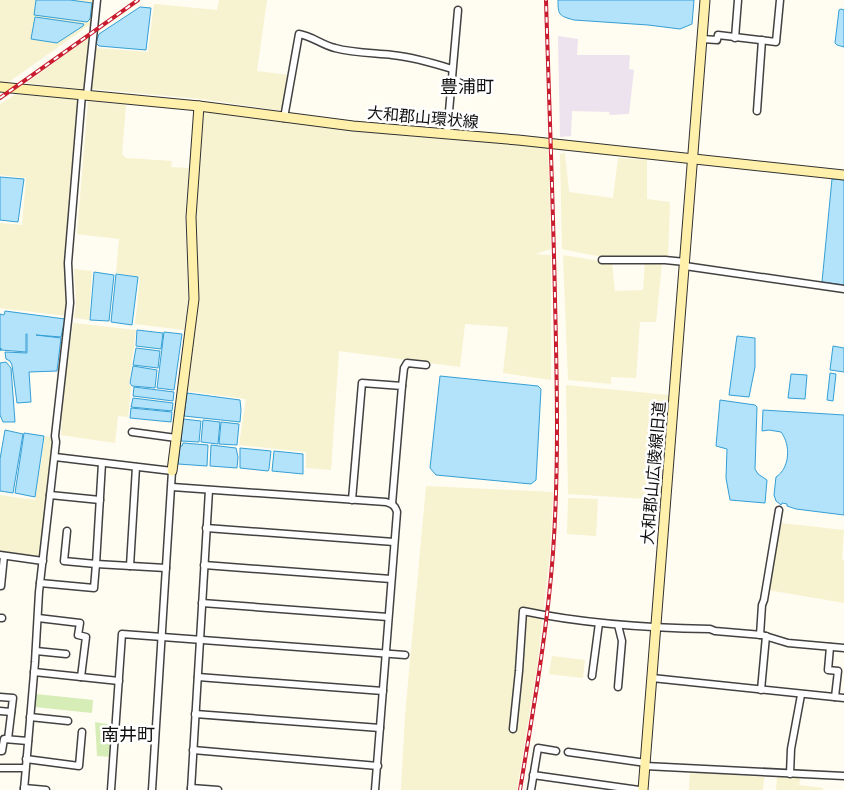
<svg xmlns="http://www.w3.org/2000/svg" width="844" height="790" font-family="Spectral,'Noto Sans JP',serif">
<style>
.industrial{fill:#ece3ee}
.farmland{fill:#f7f2cf}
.green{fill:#d6edb8}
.water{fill:#b2e3fa;stroke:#349fd6}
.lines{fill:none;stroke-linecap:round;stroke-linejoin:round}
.street-casing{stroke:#424242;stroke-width:9}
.secondary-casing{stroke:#313131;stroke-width:11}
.street{stroke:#fff;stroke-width:6}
.secondary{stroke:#fff1ac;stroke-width:9}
.rail-casing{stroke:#c91d2f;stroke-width:4}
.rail{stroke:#fff;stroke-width:2;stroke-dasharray:5.5;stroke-linecap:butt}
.labels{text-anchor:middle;stroke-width:5;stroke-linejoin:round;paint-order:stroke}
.street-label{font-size:16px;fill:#0f0f0f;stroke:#fff}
.neighbourhood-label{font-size:18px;fill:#0f0f0f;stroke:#fff}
</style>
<rect width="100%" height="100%" fill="#fffcf1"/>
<path class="industrial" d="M558,36L578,39L577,55H630L629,69L634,70L629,114L610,115L609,112L572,111L571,136L560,137Z"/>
<g class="farmland">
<path d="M0,0H94L92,23L6,84L0,83Z"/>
<path d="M219,0H267L257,71L289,75L283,111L201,99L92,89L96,48L148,52L154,4L217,10Z"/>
<path d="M92,35L86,90L26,83Z"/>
<path d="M16,94L79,100L65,263L67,293V316L0,308V223L22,225L26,178L0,175V104Z"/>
<path d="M88,101L126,105L122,154L126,158L172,161L171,167L189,168L185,216L188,299L184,330L135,324L140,277L116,273L119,239L77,234Z"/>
<path d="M204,109L548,146L551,249L535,254L551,255V380L503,373L508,327L465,324L460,367L339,351L331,470L306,468V452L239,445L246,399L187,391L199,298L196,216Z"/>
<path d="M565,153L569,192L613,198L618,158L647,160V199L670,202L668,259L636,257L612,259L562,249L560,154Z"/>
<path d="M563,255L612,263L615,291L643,290L645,261L662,263L656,322H640L636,378L611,377V384L568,380Z"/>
<path d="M74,269L92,271L89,320L74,318L76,303Z"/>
<path d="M73,323L136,330L129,384L131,387L128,417L118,416L115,443L61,435L63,394Z"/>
<path d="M566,385L669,395V424H650L647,440L668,442L663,500L568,494Z"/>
<path d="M45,436L53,438V442L40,556L0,551V495L35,500Z"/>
<path d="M426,486L553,492L550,552L537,667L517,790H401L405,716Z"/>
<path d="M568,498L598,499L596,536L567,534Z"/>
<path d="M781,523L844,530L842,559L844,560V603L768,590Z"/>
<path d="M552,656L585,660L583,678L549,674Z"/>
<path d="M690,772L764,777L763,790H689Z"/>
<path d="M777,777L800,778L799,785L823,788V790H776Z"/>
</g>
<g class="green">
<path d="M36,694L93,700L92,713L35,707Z"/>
<path d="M95,722L113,725L111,757L97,756Z"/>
</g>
<g class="water">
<path d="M36,0H70L92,3L90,19L87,22L34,15Z"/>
<path d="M558,0H694L692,24L680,29L648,25L574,20C559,16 558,15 558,0Z"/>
<path d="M140,7L151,8L146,50L99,46L96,43L99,34Z"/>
<path d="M841,9L844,10V47L837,45L835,43L839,10Z"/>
<path d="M35,17L84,24L83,26L57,43L31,39Z"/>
<path d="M0,177L24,179L18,222L0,220Z"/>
<path d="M832,179L844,180V285L822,282Z"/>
<path d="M94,272L114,275L109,321L90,320Z"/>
<path d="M116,274L138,277L132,325L111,322Z"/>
<path d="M5,311L65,319L61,337L36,335L61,338L57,371L29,372L31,402L17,403L12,365L10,361L6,359L5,352L27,353V334H26V352L1,350V348L0,351V314L4,315Z"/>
<path d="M137,330L163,333L161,349L136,346Z"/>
<path d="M164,332L182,334L174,390L157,388Z"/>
<path d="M737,336L755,338V367L749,397L729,395Z"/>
<path d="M833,346L844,348V372L830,370Z"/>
<path d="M136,348L160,351L158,368L133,365Z"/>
<path d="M6,362L11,368L15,422H3L0,415V363Z"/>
<path d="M133,366L157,370L155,388L132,386L130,383Z"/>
<path d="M830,373L836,374L833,401L827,400Z"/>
<path d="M791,374L807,375L805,399L788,398Z"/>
<path d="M440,376L538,386L541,389L536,480L531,484L436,475L430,468Z"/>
<path d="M134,387L174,392L173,401L133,396Z"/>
<path d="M187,393L240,400L241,410L240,422L184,416Z"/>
<path d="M133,398L173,403L172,411L131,407Z"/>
<path d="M720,400L755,405L757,407L755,469L758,474L767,480L765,503L730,500L726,478L727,449L716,446Z"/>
<path d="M131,408L172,412L171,422L130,418Z"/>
<path d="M763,410L844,415V515L796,509L787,506V504L782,503L781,505L776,501L774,495L776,477C790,468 791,445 781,432L769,430L762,431Z"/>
<path d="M183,419L201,421L199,442L181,441Z"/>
<path d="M203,420L220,422L218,444L201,442Z"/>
<path d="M221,422L239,424L237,445L219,444Z"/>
<path d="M5,430L23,434L13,493L0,491V459Z"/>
<path d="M24,433L44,436L35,497L15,493Z"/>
<path d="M183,443L208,445L207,466L178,464L180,446H182Z"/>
<path d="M211,445L236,448L238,457L237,468L210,466Z"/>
<path d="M240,448L271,451L269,469L268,471L240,468Z"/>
<path d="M274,451L303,454V474L272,471Z"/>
</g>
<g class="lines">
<defs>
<g id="street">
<path d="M735,38L738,0"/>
<path d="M702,39L717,40L718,35L776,42L780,0"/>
<path d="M87,95L97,0"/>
<path d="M757,111L762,40"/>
<path d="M284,118L299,34C312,36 322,45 335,48C353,53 373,53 392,55C412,57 433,63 452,69"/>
<path d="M447,134L458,10"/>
<path d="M602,260H665L685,262"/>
<path d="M685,266L844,289"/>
<path d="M402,386L404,368L407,363L426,365"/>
<path d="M132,432L176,438"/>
<path d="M55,457L172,471L152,790"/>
<path d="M172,487L386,502C392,504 395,505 397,512L375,790"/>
<path d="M50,495L100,500"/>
<path d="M352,500L362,383L402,386L392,504"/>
<path d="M206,528L394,542"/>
<path d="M67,531L64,561L96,564L102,463"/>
<path d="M0,555L43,561"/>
<path d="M204,565L391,579"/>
<path d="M130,566L136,467"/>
<path d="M40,583L94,588L96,564L166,568"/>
<path d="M0,586H1L4,556"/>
<path d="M202,603L388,617"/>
<path d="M0,618H2"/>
<path d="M38,618L80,623L78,635L86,637L81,677"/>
<path d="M760,635L762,605L764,600L779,510"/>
<path d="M830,647L828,670L838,671L835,697"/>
<path d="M36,651L66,654"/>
<path d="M34,672L119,681"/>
<path d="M592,676L599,623"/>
<path d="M198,677L383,691"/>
<path d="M652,678L844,698"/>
<path d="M618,687L622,641L618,625"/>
<path d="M761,690L766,636"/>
<path d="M0,697L13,698L8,739"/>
<path d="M0,711L11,712"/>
<path d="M195,714L380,728"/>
<path d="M30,717L68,721"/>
<path d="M513,729L519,671L523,611C585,624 647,628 710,629L715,631L762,635L788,643L844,648"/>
<path d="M193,750L378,766"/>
<path d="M0,751H2L4,739L28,741"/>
<path d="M568,752L646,763"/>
<path d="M26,759L79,766L82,732"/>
<path d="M645,766L844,776"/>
<path d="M0,768H25"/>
<path d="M790,774L791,749L801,695"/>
<path d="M533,775L639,790"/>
<path d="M24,788L46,790"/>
<path d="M191,788L218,790"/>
<path d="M24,790L35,662L39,592L56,442L55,436L70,303L68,263L82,94"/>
<path d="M111,790L122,634L405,655"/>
<path d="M191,790L209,490"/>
<path d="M531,790L538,748L556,751"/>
</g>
<g id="secondary">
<path d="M0,87L199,106L353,126L518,140L844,175"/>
<path d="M172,471L194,299L191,217L199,106"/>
<path d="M643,790L705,0"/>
</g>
</defs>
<use href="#street" class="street-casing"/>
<use href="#secondary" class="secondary-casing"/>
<use href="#street" class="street"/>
<use href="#secondary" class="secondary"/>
<defs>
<g id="rail">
<path d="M0,98L138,0"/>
<path d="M520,790C533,711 547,633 553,553C559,468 557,384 555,299C553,199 549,100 546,0"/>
</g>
</defs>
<use href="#rail" class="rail-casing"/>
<use href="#rail" class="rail"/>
</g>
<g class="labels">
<g class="street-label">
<text transform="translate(423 117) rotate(5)" y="6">大和郡山環状線</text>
<text transform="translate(653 473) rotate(-85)" y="6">大和郡山広陵線旧道</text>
</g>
<g class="neighbourhood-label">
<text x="467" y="93">豊浦町</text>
<text x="128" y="741">南井町</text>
</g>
</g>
</svg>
